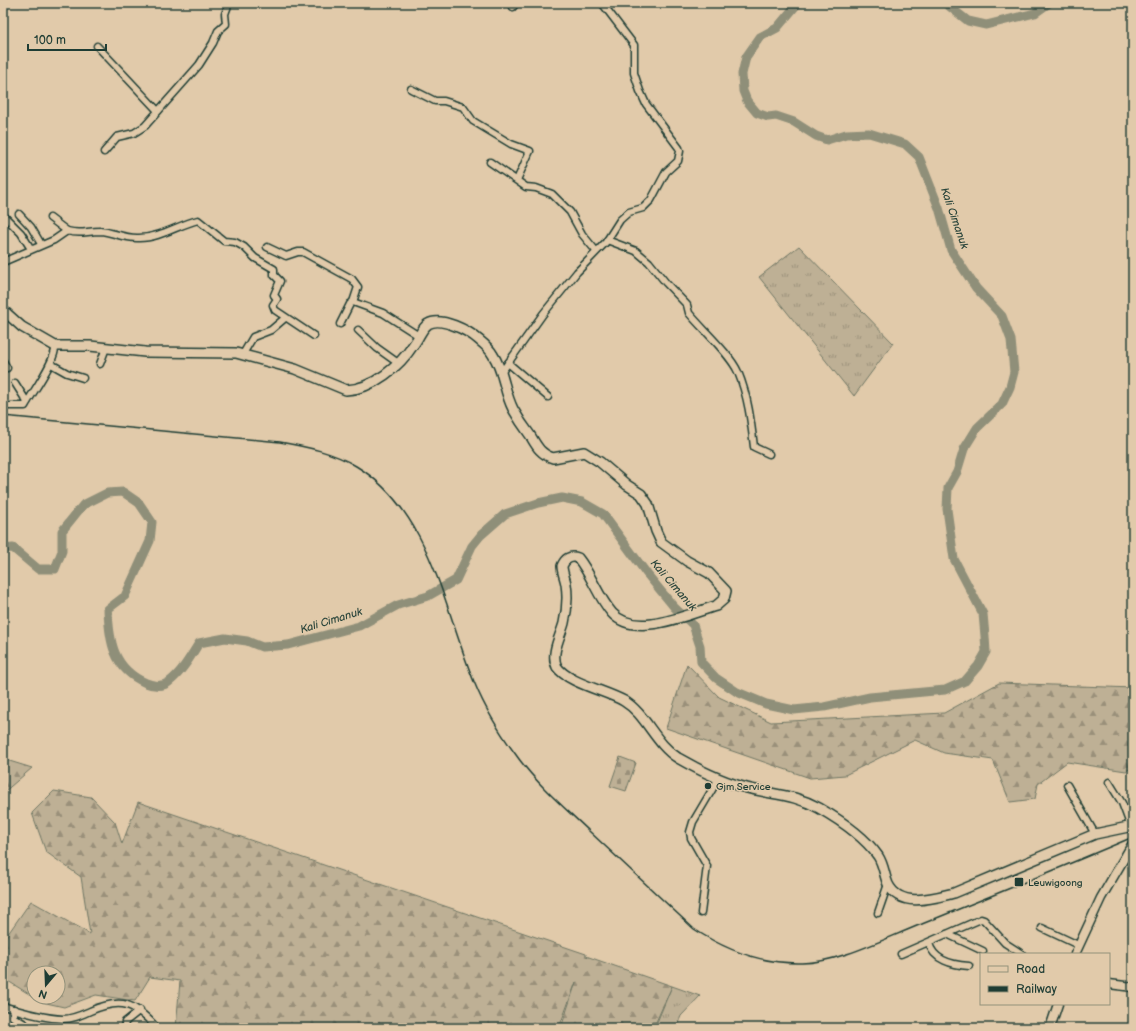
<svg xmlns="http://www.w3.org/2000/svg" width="1136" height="1031" font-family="'Balsamiq Sans',sans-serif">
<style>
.grass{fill:url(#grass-tufts);stroke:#6e7664}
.forest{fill:url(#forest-firs);stroke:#6e7664;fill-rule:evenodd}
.cemetery{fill:url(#cemetery-stones);stroke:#6e7664}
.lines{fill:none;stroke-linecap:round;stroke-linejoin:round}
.river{stroke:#8f8f79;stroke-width:9}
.street-casing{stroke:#1f3d34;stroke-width:9}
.secondary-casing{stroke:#1f3d34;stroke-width:11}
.primary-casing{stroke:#1f3d34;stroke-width:12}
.street{stroke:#e1caaa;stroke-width:6}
.secondary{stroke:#e1caaa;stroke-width:8}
.primary{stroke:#e1caaa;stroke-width:9}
.rail{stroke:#1f3d34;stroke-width:1.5}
.poi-dot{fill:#1f3d34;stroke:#e1caaa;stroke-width:1.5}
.labels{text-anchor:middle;stroke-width:3;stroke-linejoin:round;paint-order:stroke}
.poi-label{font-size:10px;fill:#1f3d34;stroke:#e1caaa;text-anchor:start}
.water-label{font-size:11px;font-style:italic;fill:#2a453b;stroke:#e1caaa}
</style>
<defs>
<pattern id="grass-tufts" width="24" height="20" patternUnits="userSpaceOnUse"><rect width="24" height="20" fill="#beb095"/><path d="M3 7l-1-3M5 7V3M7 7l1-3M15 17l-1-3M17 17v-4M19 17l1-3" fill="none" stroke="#9a907a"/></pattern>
<pattern id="forest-firs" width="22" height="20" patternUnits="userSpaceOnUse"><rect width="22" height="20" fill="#beb095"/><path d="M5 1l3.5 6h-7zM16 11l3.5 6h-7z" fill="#9a907a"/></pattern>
<pattern id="cemetery-stones" width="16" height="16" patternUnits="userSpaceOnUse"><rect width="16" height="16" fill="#beb095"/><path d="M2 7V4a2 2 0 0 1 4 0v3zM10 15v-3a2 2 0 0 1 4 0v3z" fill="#9a907a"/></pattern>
</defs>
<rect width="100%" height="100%" fill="#e1caaa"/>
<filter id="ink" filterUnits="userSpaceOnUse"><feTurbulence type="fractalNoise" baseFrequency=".025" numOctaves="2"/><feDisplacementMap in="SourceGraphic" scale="8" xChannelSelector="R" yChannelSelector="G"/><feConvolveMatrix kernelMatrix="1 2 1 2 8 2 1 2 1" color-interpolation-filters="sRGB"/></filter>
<g filter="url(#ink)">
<g class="grass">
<path d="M799,246L893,343L854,396L759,277Z"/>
<path d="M672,986L700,996L681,1016L676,1028H647L653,1023L657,1022Z"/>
</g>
<g class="forest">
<path d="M687,664L719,697L771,722L944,713L999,683L1133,688V767L1126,771L1067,762L1038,784L1035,799L1010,802L993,760L944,753L915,740L845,775L810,778L666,728Z"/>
<path d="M3,759L32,768L3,793Z"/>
<path d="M54,791L91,797L115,822L122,844L138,802L586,954V956L672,986L656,1022H652L651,1025L645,1028H561L576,982L559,1028H176L180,981L150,977L135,1001L96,995L64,1007L42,1002L3,978V941L31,901L90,934L81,877L46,852L32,813ZM34,973H58V997H34Z"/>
</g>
<path class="cemetery" d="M620,757L636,763L626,791L610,786Z"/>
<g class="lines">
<g class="river">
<path d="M945,3L968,21L986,25L1035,13L1049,3"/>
<path d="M3,549L13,548L38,569H55L62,551V531L83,505L107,493L123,492L139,503L152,522L150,541L125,596L108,609C109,641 113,669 146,683C153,686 163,687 169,682C182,672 191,656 199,643L225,638L247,641L262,647L288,645L359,626L398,605L428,596L456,580L472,546L481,535L505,514L538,503L562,498L582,502L603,514L647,574L674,607L693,625L700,646L701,662L716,678L737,692L766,704L794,710L824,707L870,697L945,690L965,681L978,666L986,652L985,636L983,614L954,559L947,509L948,488L957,472L964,449L977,428L1002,404L1010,387L1014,372L1011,340L1002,316L976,288L951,250L939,208L919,157L905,144L869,133L846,134L827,140L816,136L794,122L776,116L768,117L757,113L747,101L743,91L742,74L746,57L760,37L777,28L798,3"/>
</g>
<defs>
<g id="street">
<path d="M513,7L516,3"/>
<path d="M97,46L158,111"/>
<path d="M411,89L435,101H444L463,107L473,121L511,144L530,151L517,180"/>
<path d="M104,152L117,137L134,133L145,126L199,65L213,43L218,31L226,24L225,14L229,3"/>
<path d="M490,162L526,187L536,188L552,194L570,212L582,234L596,251"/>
<path d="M19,214L31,227L41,244"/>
<path d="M3,215L21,233L31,249"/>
<path d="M50,218L67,231"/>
<path d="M607,240L636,251L649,262L666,283L687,305L689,313C703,330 730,354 738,372C748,396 751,421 754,447L769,454"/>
<path d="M267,247L286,256L298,252H303L352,279L358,287L353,302"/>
<path d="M3,262L54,240L67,231C81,235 86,231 100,231C113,232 125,239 139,238C160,238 178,225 198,220L224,241L235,242L244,247L255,258L274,269V275L280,281L274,295L277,299L273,305L275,310L314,336"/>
<path d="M340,324L350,304L353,302L383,313L419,336"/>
<path d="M358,330L377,348L398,363"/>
<path d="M243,354L253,337L271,330L285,318"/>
<path d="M3,361L7,368"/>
<path d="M508,363L548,397"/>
<path d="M51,364L67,373L83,378"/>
<path d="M100,364L106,348"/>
<path d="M501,373L543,314L577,272L606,242L620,220L629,212L643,208L651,200L666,172L678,161L680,151L679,148L646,104L640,91L634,73V45L602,3"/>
<path d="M15,383L27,402"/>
<path d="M3,406H25C32,393 57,359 55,346"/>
<path d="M1109,782L1122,803L1131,827"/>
<path d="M1067,785L1095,834"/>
<path d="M701,913L707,866L691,838L690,832L693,822L719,778"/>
<path d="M878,913L888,884"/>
<path d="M1042,928L1078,945"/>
<path d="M947,934L983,951"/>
<path d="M929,943C933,960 953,965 969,966"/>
<path d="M901,954L981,919L984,920L1005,943L1022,954"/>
<path d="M3,1006C22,1012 43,1018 63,1019C73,1019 81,1015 90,1011C122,997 134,1003 157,1028"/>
<path d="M14,1009L13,1017L25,1024L26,1028"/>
<path d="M124,1028L125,1022L140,1010"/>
</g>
<g id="secondary">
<path d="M1075,954L1101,898L1133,843"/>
<path d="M1109,984L1133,987"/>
<path d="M1050,1028L1058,1004"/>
</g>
<path id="primary" d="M3,310L22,327L55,346H90L145,352L236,353L295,369L346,390C373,389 400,366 414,344C419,338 421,329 428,324C441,316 469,331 479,340C484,344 490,349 493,355C504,371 504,392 513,409C518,418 524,427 530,435C536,445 540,454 553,458L584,452L600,462L627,485L641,494L648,504L656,531L661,542L687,561L709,573L726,591L724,599L716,606C688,614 635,639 612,613C598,597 591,574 578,558C570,555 565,559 562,566C562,572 565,578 566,584C568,597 567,610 564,623C561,635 550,654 557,667C568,683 607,691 624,701C646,714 655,744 678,758C699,770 723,782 747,788C774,795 794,794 819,808C840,820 864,836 878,856C884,865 884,875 888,884C900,909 934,898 954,893L1095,834L1133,826"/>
</defs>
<use href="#street" class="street-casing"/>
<use href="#secondary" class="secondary-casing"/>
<use href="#primary" class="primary-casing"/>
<use href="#street" class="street"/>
<use href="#secondary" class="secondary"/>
<use href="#primary" class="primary"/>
<path class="rail" d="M3,416L280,442C307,447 333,452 356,466C431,511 444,610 475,684C486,711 502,736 519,759C539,786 565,808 589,831C624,864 659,896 694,929C727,951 762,964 802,963C838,963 888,937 922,924C993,895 1063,867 1133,837"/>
</g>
</g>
<g class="poi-dot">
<circle cx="708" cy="786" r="4"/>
<rect x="1014" y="877" width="10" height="10" rx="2"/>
</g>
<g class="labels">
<g class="poi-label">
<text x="716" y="790">Gjm Service</text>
<text x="1028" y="886">Leuwigoong</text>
</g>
<g class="water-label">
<text transform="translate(955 218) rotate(71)" y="4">Kali Cimanuk</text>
<text transform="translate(674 585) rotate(49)" y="4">Kali Cimanuk</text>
<text transform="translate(331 620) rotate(-17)" y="4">Kali Cimanuk</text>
</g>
</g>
<rect width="1136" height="1031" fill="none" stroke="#e1caaa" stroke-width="16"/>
<rect x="8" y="8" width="1120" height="1015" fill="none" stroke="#1f3d34" stroke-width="1.5" filter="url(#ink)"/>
<rect x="980" y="953" width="130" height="52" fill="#e1caaa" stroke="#93927b"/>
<rect x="988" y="966" width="20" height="6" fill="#e1caaa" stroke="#93927b"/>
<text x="1016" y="973" font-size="12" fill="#1f3d34">Road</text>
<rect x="988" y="986" width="20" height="6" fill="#1f3d34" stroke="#93927b"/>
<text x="1016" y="993" font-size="12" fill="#1f3d34">Railway</text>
<g transform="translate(46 985) rotate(199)"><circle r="19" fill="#e1caaa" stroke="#93927b"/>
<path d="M0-3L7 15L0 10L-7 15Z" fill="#1f3d34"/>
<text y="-6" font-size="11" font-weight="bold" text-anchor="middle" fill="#1f3d34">N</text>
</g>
<path d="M28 44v6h78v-6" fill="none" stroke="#1f3d34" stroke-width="2"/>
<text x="34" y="44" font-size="12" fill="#1f3d34" stroke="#e1caaa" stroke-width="3" paint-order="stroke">100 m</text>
</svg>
